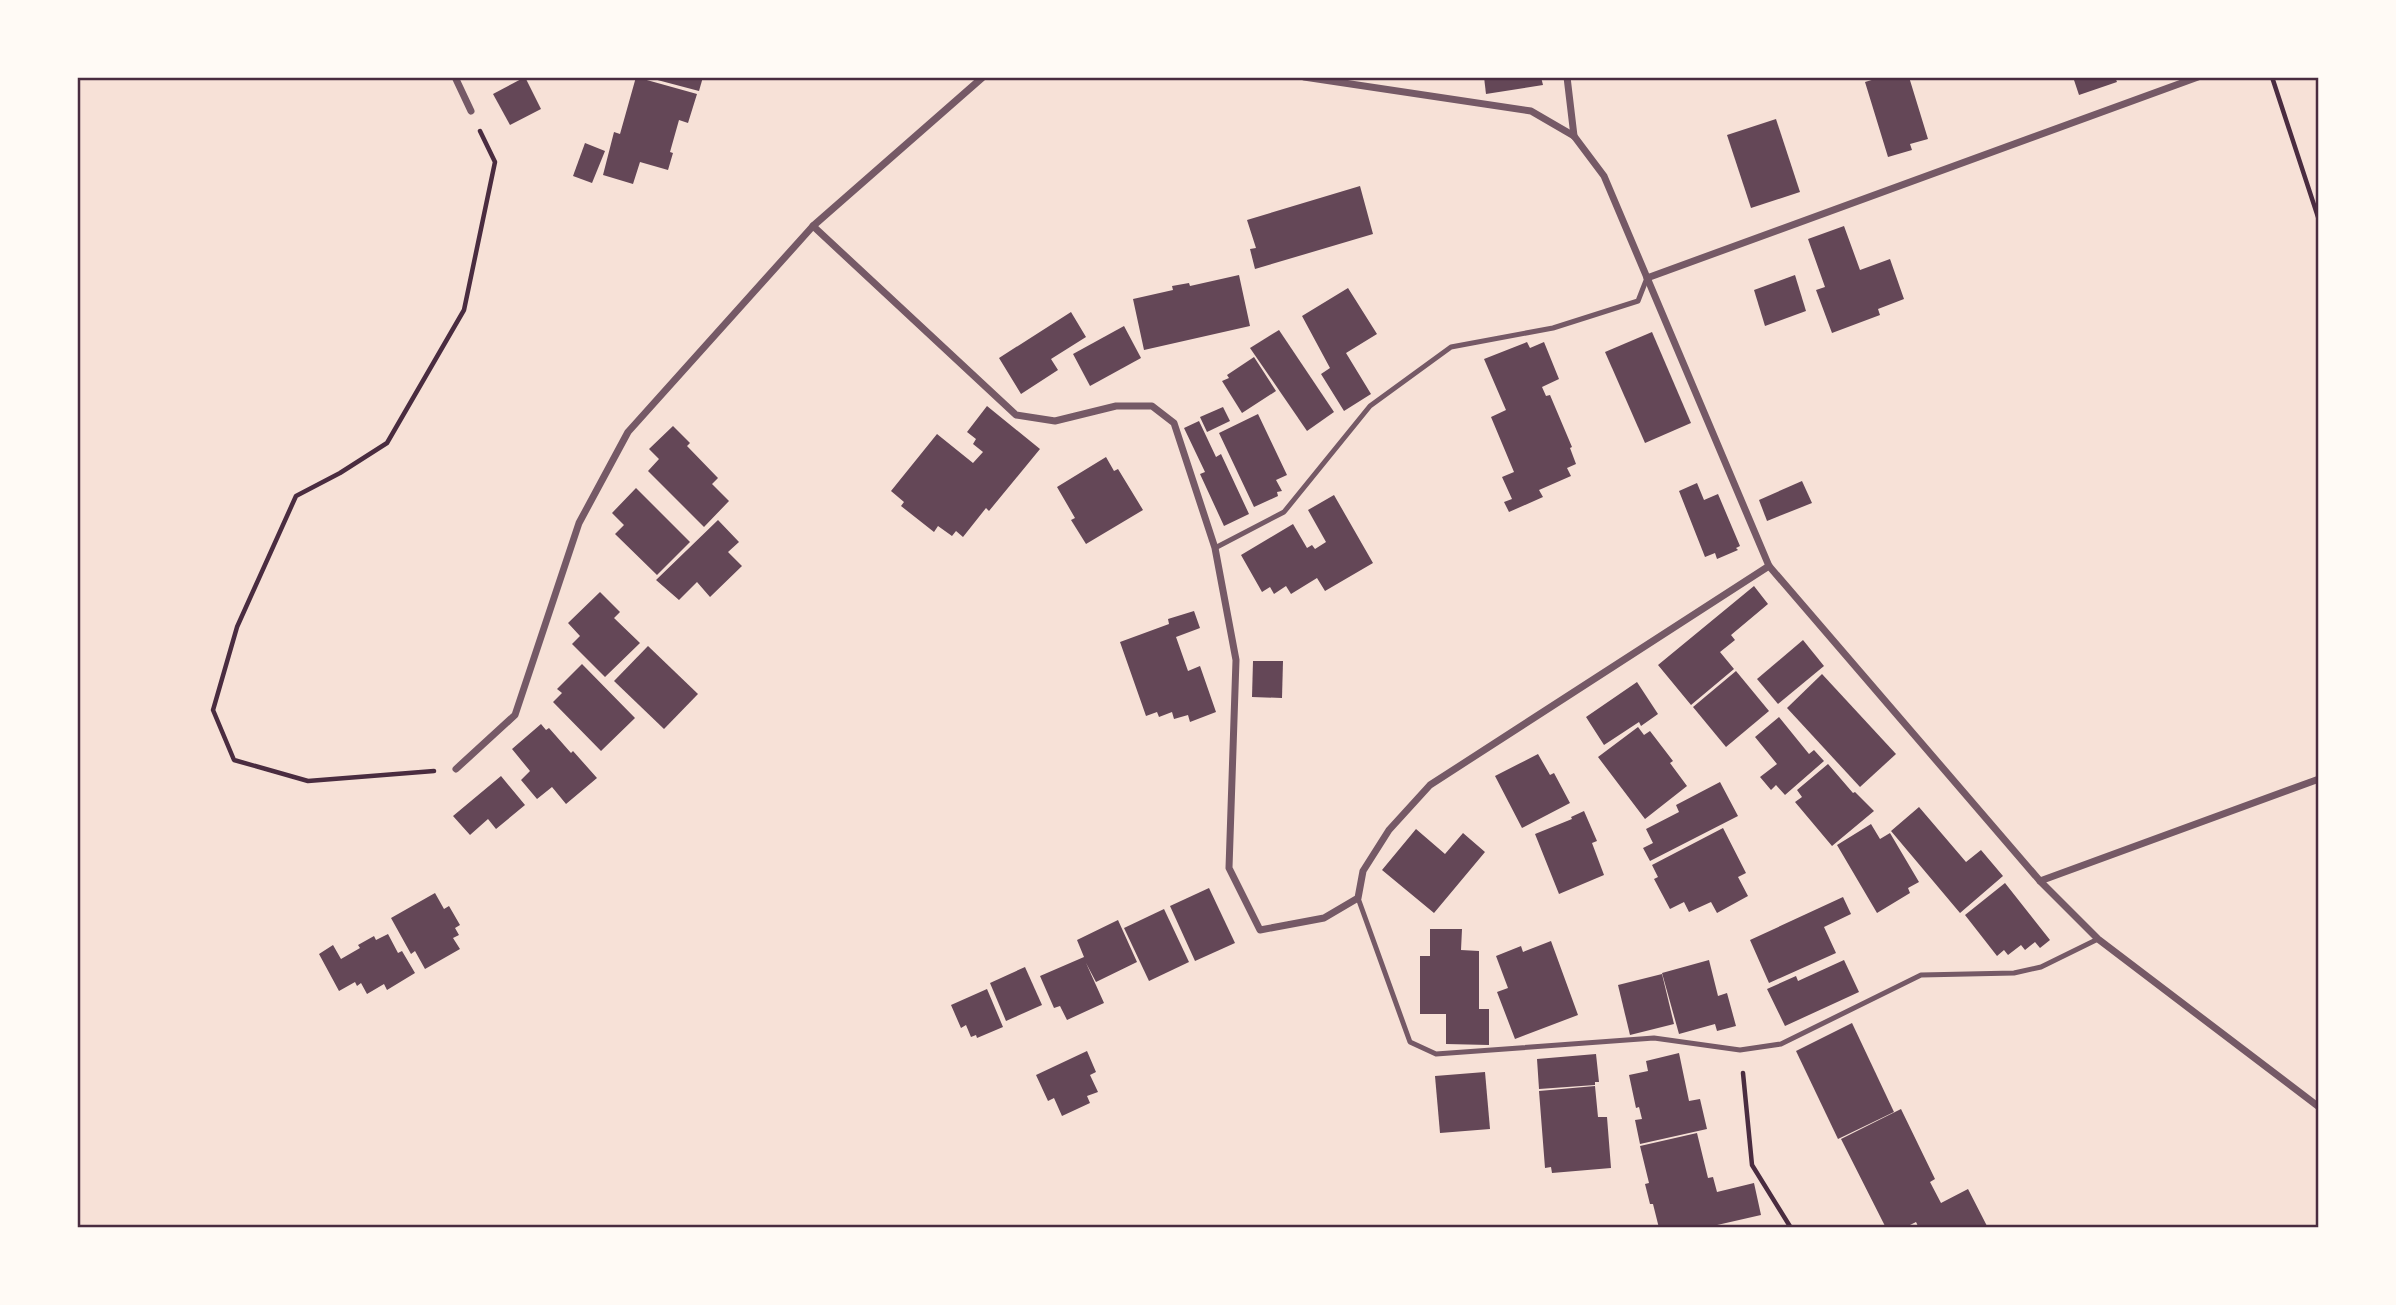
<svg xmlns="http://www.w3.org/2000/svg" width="2396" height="1305" font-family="'Titillium Web',sans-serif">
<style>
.building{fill:#644757}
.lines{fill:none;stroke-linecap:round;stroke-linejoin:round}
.path{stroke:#4a2c40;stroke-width:4.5}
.service{stroke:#755966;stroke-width:5}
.minor{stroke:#755966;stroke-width:7}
.neatline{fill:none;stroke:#4a2c40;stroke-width:2.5}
</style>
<rect width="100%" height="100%" fill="#f7e1d7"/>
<g class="building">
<path d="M525,77L541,109L510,125L493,94Z"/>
<path d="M636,77L697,94L688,123L679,120L670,152L673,153L668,170L640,162L633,184L603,175L614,132L620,134Z"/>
<path d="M646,77H703L699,91Z"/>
<path d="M1484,77H1541L1543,85L1486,94Z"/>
<path d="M1874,77H1909L1928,139L1910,144L1912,150L1888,157L1865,82L1875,79Z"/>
<path d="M2073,77H2115L2117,82L2079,95Z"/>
<path d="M1776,119L1800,192L1751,208L1727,135Z"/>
<path d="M585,143L605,151L592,183L573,176Z"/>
<path d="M1360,186L1373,234L1255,269L1250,249L1256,248L1247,220Z"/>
<path d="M1844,226L1860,270L1890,259L1904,299L1878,309L1880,315L1832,333L1816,290L1825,287L1808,239Z"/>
<path d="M1239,275L1250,326L1144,350L1133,299L1173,290L1172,286L1189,283L1190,286Z"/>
<path d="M1795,275L1806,311L1765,326L1754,290Z"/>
<path d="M1348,288L1377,334L1346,353L1371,394L1344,411L1321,374L1330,368L1302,316Z"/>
<path d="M1071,312L1086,337L1051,359L1058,370L1021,394L999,358Z"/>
<path d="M1124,326L1141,358L1090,386L1073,354Z"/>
<path d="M1279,330L1334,412L1307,431L1250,348Z"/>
<path d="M1652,332L1691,423L1645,443L1605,352Z"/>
<path d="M1527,342L1530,348L1544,342L1559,379L1542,387L1546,396L1550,395L1572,447L1570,448L1576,464L1567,468L1571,476L1539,490L1543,497L1509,512L1504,502L1512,499L1502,477L1514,472L1491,417L1506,410L1484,359Z"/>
<path d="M1254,357L1276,391L1242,413L1222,381L1229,378L1227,375Z"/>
<path d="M987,406L1040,449L989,511L986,508L963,537L956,531L952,536L938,526L934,532L901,506L904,502L891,491L937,434L973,463L983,452L973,444L976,439L967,432Z"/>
<path d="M1223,407L1230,421L1207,432L1200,417Z"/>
<path d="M1258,414L1287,475L1276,480L1282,491L1277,492L1278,496L1254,507L1219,433Z"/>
<path d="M1199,421L1216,457L1221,454L1249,514L1224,526L1200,474L1205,472L1184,428Z"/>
<path d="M673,426L690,443L687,446L718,478L712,484L729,501L704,527L648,471L659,459L649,449Z"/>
<path d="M1106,457L1114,471L1118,469L1143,510L1086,544L1071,520L1075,518L1057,487Z"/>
<path d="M1802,481L1812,503L1767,521L1759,500Z"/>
<path d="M1697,483L1704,500L1718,494L1740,546L1736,548L1738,550L1717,559L1715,553L1705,557L1679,491Z"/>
<path d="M636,488L690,542L657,575L615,534L624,525L612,513Z"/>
<path d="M1334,495L1373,563L1325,591L1317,578L1291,594L1286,586L1274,594L1270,587L1262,592L1241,555L1293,524L1307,548L1312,545L1315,549L1326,542L1308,510Z"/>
<path d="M718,520L739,542L728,552L742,566L710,597L697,582L679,600L656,580Z"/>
<path d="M1754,586L1768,604L1731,635L1735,640L1720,652L1734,669L1691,705L1658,665Z"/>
<path d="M600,592L620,612L614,618L640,643L605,677L572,644L580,636L568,623Z"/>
<path d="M1194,611L1200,628L1176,637L1188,671L1200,666L1216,712L1190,722L1188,715L1174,719L1172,712L1159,717L1157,712L1146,716L1120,642L1169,624L1168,619Z"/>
<path d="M1803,640L1824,666L1778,704L1757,679Z"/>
<path d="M648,646L698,694L664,729L614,681Z"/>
<path d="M1253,661H1283L1282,698L1252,697Z"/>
<path d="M582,664L635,718L601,751L553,702L562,693L557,689Z"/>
<path d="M1736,671L1769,711L1726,747L1693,707Z"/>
<path d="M1822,674L1896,754L1860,787L1787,708Z"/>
<path d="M1637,682L1658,714L1641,726L1639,722L1604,745L1586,717Z"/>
<path d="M1779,717L1809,754L1814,750L1824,761L1785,795L1776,785L1771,790L1760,777L1777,764L1755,737Z"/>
<path d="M541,724L546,730L549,728L571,753L573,751L597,778L566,804L552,787L537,799L521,780L530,771L512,749Z"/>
<path d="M1638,727L1644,735L1650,731L1673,761L1670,763L1687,786L1645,819L1598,757Z"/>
<path d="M1538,754L1550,775L1554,773L1570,803L1522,828L1495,776Z"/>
<path d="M1828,764L1853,793L1855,792L1874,811L1832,846L1795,802L1802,797L1797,790Z"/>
<path d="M501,776L525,805L496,829L488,819L470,835L453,816Z"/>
<path d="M1720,782L1738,816L1650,861L1643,848L1653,843L1646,829L1679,812L1676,805Z"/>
<path d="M1919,807L1966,862L1981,850L2003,876L1960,913L1891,831Z"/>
<path d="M1584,811L1597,841L1592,843L1604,875L1559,894L1535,834L1572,819L1571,817Z"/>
<path d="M1871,824L1880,839L1890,833L1919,882L1908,888L1910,893L1877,913L1837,845Z"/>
<path d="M1723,828L1746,873L1738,877L1748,896L1717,913L1711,902L1689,912L1684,902L1670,909L1654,879L1658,877L1652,865Z"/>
<path d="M1416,829L1445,854L1463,833L1485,852L1434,913L1382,870Z"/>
<path d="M2005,883L2050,940L2040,948L2035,942L2025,950L2021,945L2008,955L2004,950L1997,956L1965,915Z"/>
<path d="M1209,888L1235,943L1195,961L1170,906Z"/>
<path d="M435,893L444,909L449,906L460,925L455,928L459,935L453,938L460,949L425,969L415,951L411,954L391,918Z"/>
<path d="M1843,897L1851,914L1824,927L1836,953L1769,983L1750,940Z"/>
<path d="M1164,909L1189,962L1149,981L1124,928Z"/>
<path d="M1118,920L1137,962L1096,982L1086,963L1104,1003L1067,1020L1060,1006L1054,1008L1040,976L1084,957L1077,940Z"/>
<path d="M1430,929H1462L1461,950L1479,951V1009H1489V1045L1446,1044V1014H1420V956H1430Z"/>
<path d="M388,934L398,953L402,951L415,973L387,990L384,984L367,994L361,983L357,986L355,982L339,991L319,954L333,945L341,959L360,948L358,945L374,936L376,940Z"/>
<path d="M1551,941L1578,1015L1515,1039L1497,992L1508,988L1496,956L1521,946L1523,952Z"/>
<path d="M1709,960L1718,996L1727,993L1736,1026L1717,1031L1715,1024L1679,1034L1662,973Z"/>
<path d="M1844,960L1859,992L1785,1026L1767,989L1796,976L1798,981Z"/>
<path d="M1025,967L1042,1005L1006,1021L990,983Z"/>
<path d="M1662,974L1674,1024L1630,1035L1618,985Z"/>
<path d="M987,989L1003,1027L977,1038L976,1035L971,1037L966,1025L961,1028L951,1005Z"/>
<path d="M1852,1023L1894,1112L1838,1139L1796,1051Z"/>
<path d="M1087,1051L1096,1072L1090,1075L1098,1092L1087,1096L1090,1103L1062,1116L1054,1098L1048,1101L1036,1075Z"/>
<path d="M1679,1053L1689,1101L1700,1099L1707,1129L1640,1144L1635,1120L1642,1119L1639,1107L1636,1108L1629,1075L1648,1071L1646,1061Z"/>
<path d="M1596,1054L1599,1082H1595V1085L1539,1089L1537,1059Z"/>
<path d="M1485,1072L1490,1129L1440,1133L1435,1076Z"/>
<path d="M1595,1086L1598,1117H1607L1611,1168L1552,1173L1551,1167L1545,1168L1539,1091Z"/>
<path d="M1901,1109L1935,1179L1930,1182L1941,1203L1968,1189L1987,1226L1919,1228L1916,1222L1904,1228H1886L1841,1139Z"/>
<path d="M1697,1133L1708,1178L1713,1177L1717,1192L1754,1183L1761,1215L1704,1228H1659L1653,1204H1650L1645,1184L1649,1183L1640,1146Z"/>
</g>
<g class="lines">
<g class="path">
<path d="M2272,77L2319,220"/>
<path d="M434,771L308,781L234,760L213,710L237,627L296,496L340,473L387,443L464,310L495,162L480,131"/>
<path d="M1743,1073L1752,1165L1791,1228"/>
</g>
<g class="service">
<path d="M1215,548L1284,512L1370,406L1451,347L1553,328L1638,301L1647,278"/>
<path d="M1358,898L1410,1042L1436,1054L1654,1038L1740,1050L1781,1044L1921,975L2014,973L2041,967L2098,939"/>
</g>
<g class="minor">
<path d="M455,77L471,111"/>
<path d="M1304,77L1531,111L1574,136L1604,176L1769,566L2040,881L2098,939L2319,1107"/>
<path d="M1567,77L1574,136"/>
<path d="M813,226L1016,415L1055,421L1116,406H1152L1174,423L1215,548L1236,660L1229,868L1260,930L1324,918L1358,898L1363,871L1389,830L1430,785L1769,566"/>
<path d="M1647,278L2198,77"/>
<path d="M456,769L515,715L579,523L628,432L813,226L983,77"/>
<path d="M2040,881L2319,779"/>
</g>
</g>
<rect width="2396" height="1305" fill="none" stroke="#fffaf5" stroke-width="158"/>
<rect x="79" y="79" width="2238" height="1147" class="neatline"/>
</svg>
